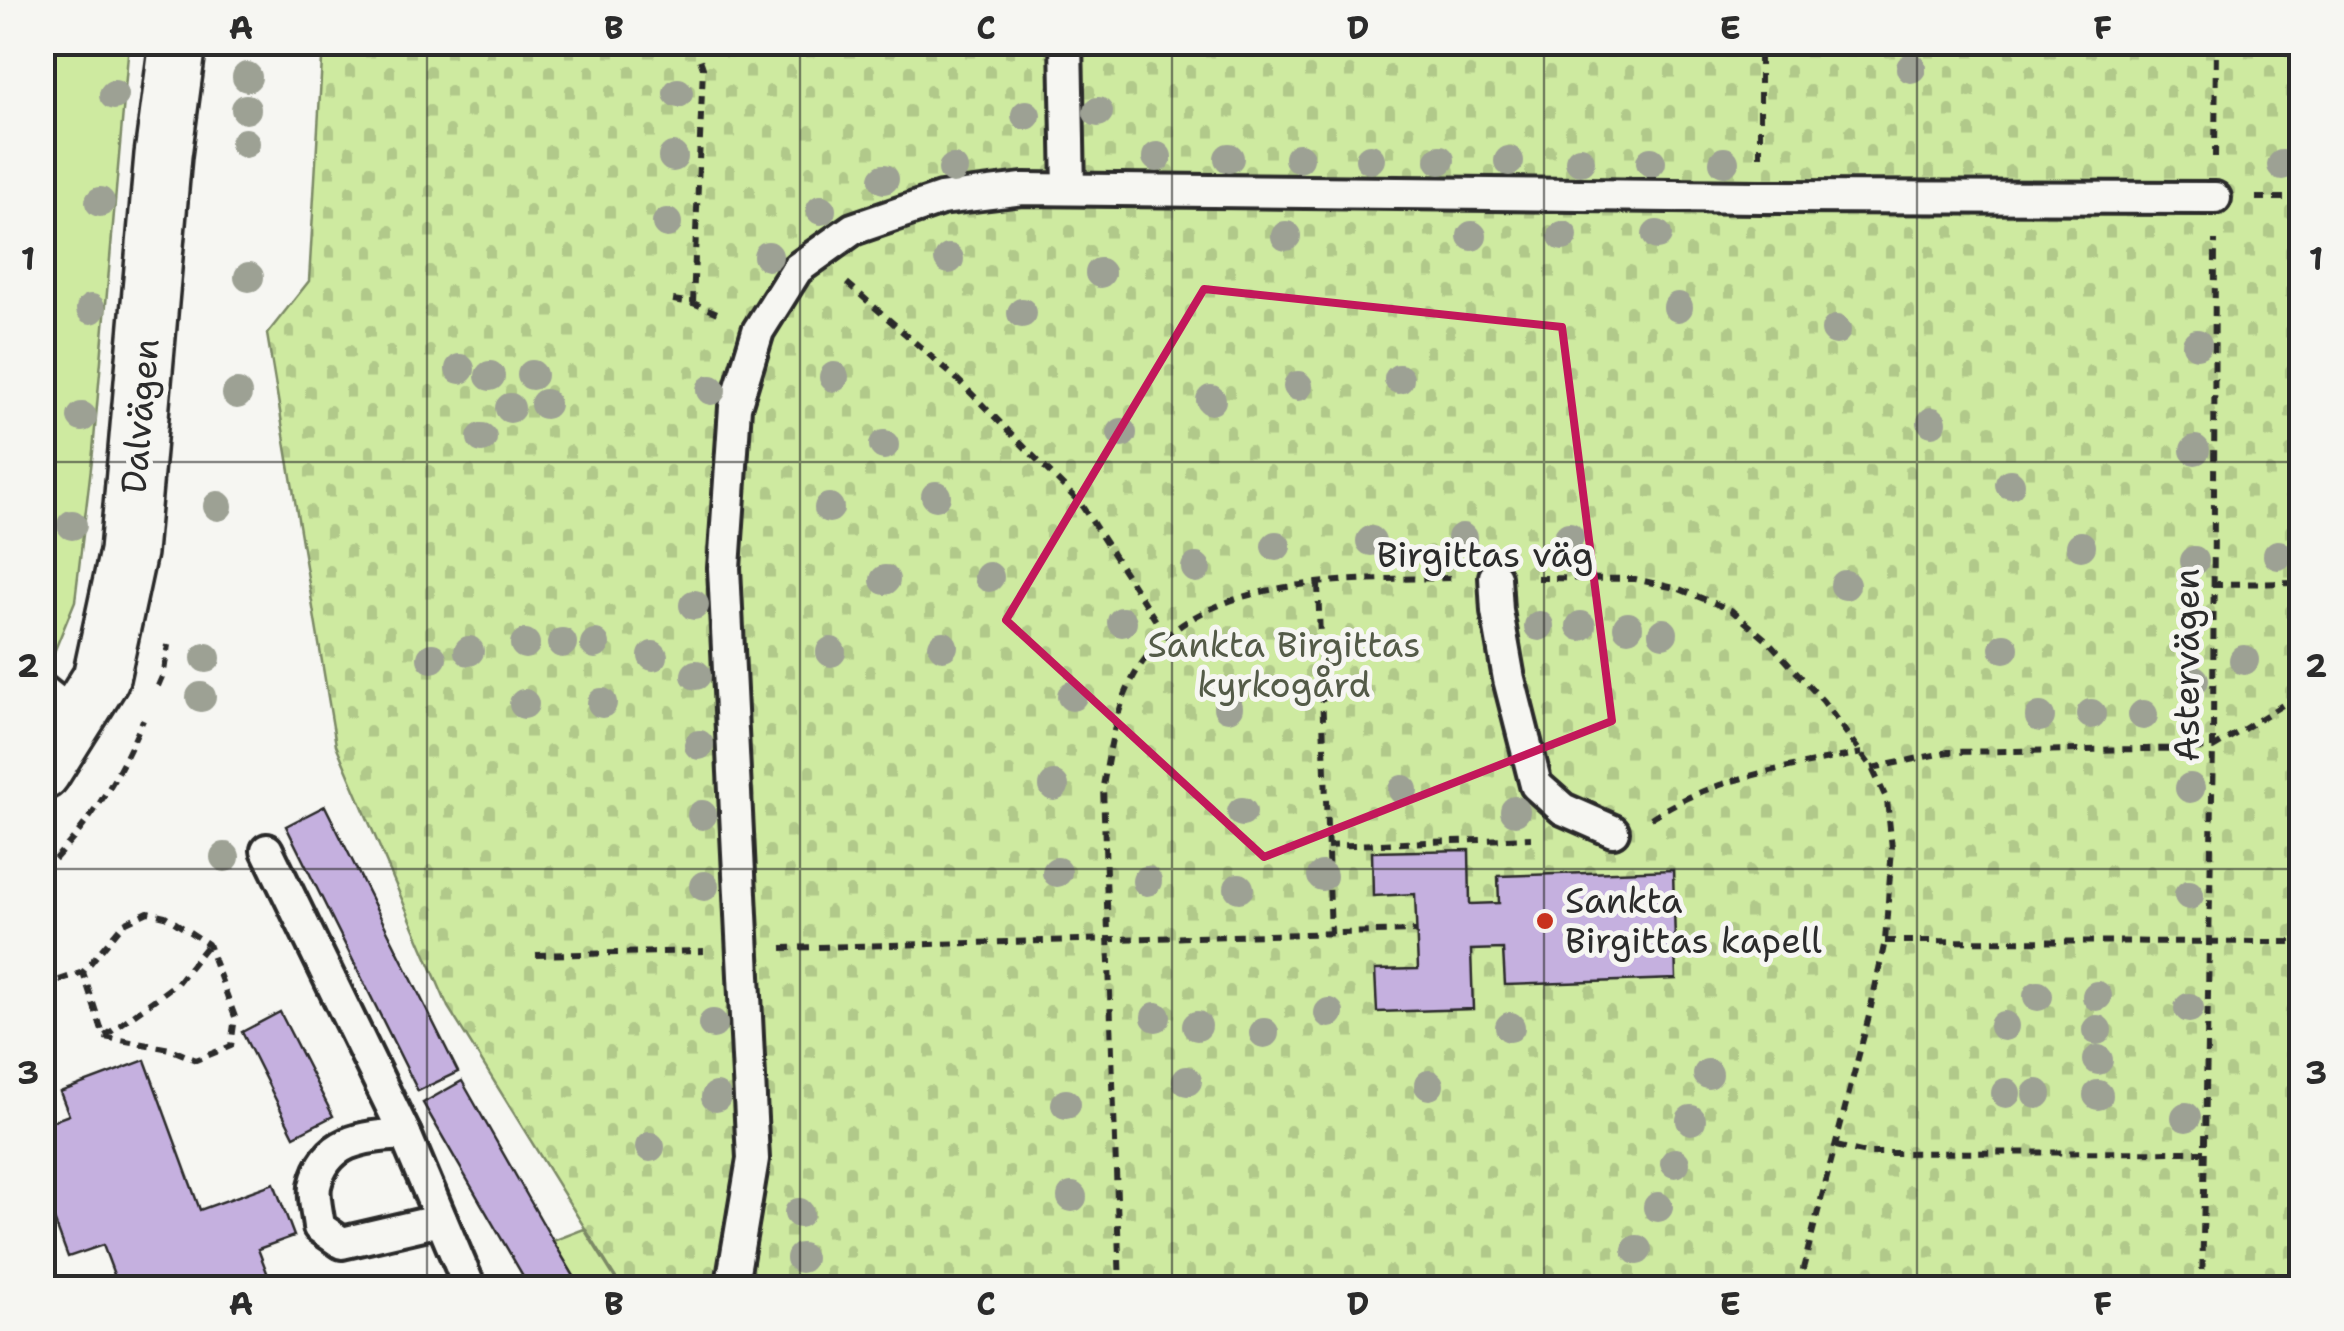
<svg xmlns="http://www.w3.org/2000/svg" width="2344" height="1331" font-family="'Shantell Sans',sans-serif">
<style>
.green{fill:#ceeaa0;stroke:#7c8a66;stroke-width:2.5}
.cemetery{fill:url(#cemetery-stones);stroke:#7c8a66;stroke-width:2.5}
.building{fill:#c5b0df;stroke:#2b2b2b;stroke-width:2.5}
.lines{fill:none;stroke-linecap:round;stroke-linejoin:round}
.lane-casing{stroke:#2b2b2b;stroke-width:38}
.secondary-casing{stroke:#2b2b2b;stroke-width:62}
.path{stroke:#2b2b2b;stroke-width:6;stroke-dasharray:10 8;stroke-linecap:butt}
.lane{stroke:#f6f6f2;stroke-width:30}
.secondary{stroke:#f6f6f2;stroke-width:55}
.tree{fill:#9da194}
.marked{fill:none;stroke:#c2185b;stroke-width:8;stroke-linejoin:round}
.grid{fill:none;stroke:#2b2b2b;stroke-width:2.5;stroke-opacity:0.55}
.poi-dot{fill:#c8321e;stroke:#f6f6f2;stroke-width:4}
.labels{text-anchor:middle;stroke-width:10;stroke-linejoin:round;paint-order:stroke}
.street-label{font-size:35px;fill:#2b2b2b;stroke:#f6f6f2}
.park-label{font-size:35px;fill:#545b48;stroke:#f6f6f2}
.poi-label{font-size:35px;fill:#2b2b2b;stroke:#f6f6f2;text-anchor:start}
.neatline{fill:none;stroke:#2b2b2b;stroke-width:4}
.grid-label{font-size:32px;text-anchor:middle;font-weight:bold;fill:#2b2b2b}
</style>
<defs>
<pattern id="cemetery-stones" width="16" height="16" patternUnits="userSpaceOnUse" patternTransform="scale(2.5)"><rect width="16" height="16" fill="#ceeaa0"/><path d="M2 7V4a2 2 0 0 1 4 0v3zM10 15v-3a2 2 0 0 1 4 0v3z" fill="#b1c98a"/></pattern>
</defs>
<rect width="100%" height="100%" fill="#f6f6f2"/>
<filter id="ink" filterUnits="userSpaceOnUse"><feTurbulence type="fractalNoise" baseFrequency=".01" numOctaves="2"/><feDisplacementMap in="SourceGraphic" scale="20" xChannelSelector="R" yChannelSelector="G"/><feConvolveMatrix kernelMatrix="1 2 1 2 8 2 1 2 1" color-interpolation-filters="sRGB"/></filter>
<g filter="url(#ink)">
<g class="green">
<path d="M43,43H129L93,451L75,601L43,679Z"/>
<path d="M584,1229L621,1288H581L553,1241Z"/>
</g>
<path class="cemetery" d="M323,43H2301V1288H622L448,1007L336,745L267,334L309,281Z"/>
<g class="building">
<path d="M325,806L458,1072L418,1091L286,826Z"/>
<path d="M1469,850L1470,904L1499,903L1498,876L1673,870L1676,979L1505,985L1503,949L1471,950L1473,1009L1377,1012L1375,970L1418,969L1415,894L1373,896L1372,852Z"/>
<path d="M280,1012L333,1116L294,1136L242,1032Z"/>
<path d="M145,1060L200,1210L274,1183L294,1236L258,1249L273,1288H119L103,1245L68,1257L42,1187V1125L69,1115L60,1092Z"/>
<path d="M462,1081L553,1241L581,1288H530L423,1103Z"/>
</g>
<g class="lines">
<defs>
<g id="lane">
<path d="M1066,42L1069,189"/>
<path d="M1495,577L1497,611L1509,679L1536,785L1563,809L1613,831"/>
<path d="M42,690L77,718"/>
<path d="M267,850L405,1134L470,1288"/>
<path d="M405,1134C365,1137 326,1138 315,1186C313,1198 318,1215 319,1227L342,1243L441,1220"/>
<path d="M744,1288L733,1278L753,1159L724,568L735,407L758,331L797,269L853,229L941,199L1023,189L1760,197L2215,198"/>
</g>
<path id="secondary" d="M42,772L101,678L128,552L163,155L178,42"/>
</defs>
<use href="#lane" class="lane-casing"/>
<use href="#secondary" class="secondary-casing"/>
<g class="path">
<path d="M1760,156V42"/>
<path d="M2215,157L2216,42"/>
<path d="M2256,198H2302"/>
<path d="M847,283L958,380L1080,503L1167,638"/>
<path d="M673,300L693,303L720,314"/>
<path d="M693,303L703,68L694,42"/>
<path d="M1537,578L1635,579L1679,589L1731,610L1769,642L1823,701L1872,768L1887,800L1892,848L1885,941L1869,1016L1798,1288"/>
<path d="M1318,584L1331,934"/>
<path d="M2212,584L2302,583"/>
<path d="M158,686L164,672L168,645"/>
<path d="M1872,768L1948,752L2213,748L2302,693"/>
<path d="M1651,818C1713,777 1789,767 1862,753"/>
<path d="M1327,846L1531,838"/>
<path d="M42,872C90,825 117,781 143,720"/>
<path d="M1885,941L2302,942"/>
<path d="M782,948L1416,931"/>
<path d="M536,955L704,951"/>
<path d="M42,986L83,972L124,923L148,912L165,916L208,944L235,1017L231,1046L196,1060L170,1049L104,1037L83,972"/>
<path d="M105,1036L177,983L208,944"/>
<path d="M1836,1146L1866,1153L2204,1152"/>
<path d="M42,1262L61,1288"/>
<path d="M42,1286L59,1283"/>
<path d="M1120,1288L1103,786C1111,744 1117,699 1142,663C1208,572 1355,580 1455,578"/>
<path d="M2202,1288L2213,748L2215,240"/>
</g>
<use href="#lane" class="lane"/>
<use href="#secondary" class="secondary"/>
</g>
<g class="tree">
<circle cx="1911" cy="68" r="15"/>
<circle cx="247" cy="77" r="15"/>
<circle cx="678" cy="93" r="15"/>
<circle cx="114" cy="95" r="15"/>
<circle cx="246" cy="109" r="15"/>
<circle cx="1098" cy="112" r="15"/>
<circle cx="1026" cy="115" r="15"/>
<circle cx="245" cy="143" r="15"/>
<circle cx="673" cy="157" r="15"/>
<circle cx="1157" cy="157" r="15"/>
<circle cx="1229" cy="158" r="15"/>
<circle cx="1299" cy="158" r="15"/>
<circle cx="1370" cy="159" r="15"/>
<circle cx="1440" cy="160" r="15"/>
<circle cx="1509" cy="161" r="15"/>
<circle cx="1580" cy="161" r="15"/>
<circle cx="1651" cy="162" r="15"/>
<circle cx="1724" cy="162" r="15"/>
<circle cx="2282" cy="165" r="15"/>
<circle cx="953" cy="169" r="15"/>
<circle cx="884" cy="179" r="15"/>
<circle cx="100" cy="202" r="15"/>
<circle cx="821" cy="210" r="15"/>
<circle cx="667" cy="223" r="15"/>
<circle cx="1657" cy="235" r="15"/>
<circle cx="1286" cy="236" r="15"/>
<circle cx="1472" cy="236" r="15"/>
<circle cx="1563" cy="236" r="15"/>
<circle cx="768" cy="256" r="15"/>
<circle cx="949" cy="259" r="15"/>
<circle cx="1100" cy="273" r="15"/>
<circle cx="249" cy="277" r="15"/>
<circle cx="1678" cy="307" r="15"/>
<circle cx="91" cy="309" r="15"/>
<circle cx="1022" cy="313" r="15"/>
<circle cx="1836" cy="330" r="15"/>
<circle cx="2197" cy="344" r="15"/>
<circle cx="460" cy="369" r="15"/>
<circle cx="532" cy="375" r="15"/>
<circle cx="490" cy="376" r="15"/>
<circle cx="834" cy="377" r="15"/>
<circle cx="1399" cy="379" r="15"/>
<circle cx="1298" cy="386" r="15"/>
<circle cx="711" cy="390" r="15"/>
<circle cx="237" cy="394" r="15"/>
<circle cx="1211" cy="400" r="15"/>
<circle cx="545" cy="404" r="15"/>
<circle cx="510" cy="408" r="15"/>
<circle cx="82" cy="417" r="15"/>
<circle cx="1932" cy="422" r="15"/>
<circle cx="1122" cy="433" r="15"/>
<circle cx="482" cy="438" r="15"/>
<circle cx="884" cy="445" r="15"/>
<circle cx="2195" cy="450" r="15"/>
<circle cx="2010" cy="484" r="15"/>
<circle cx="936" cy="496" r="15"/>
<circle cx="218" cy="506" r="15"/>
<circle cx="829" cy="508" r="15"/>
<circle cx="72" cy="525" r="15"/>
<circle cx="1569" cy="537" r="15"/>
<circle cx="1462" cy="538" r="15"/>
<circle cx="1371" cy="541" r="15"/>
<circle cx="1276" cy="546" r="15"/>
<circle cx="2081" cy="546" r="15"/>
<circle cx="2278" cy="555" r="15"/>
<circle cx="2194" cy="561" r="15"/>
<circle cx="1196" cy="568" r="15"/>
<circle cx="989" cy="577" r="15"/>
<circle cx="885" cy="580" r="15"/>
<circle cx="1845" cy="585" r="15"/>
<circle cx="694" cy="605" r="15"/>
<circle cx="1122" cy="622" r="15"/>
<circle cx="1539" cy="626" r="15"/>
<circle cx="1581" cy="626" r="15"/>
<circle cx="1628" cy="627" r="15"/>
<circle cx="1663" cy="633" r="15"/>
<circle cx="562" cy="643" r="15"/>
<circle cx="525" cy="644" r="15"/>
<circle cx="595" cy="644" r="15"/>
<circle cx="943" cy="646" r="15"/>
<circle cx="2004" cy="648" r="15"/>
<circle cx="469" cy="651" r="15"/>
<circle cx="831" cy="652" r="15"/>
<circle cx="653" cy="656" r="15"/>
<circle cx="206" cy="658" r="15"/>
<circle cx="432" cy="658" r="15"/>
<circle cx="2244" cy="660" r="15"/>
<circle cx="696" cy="675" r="15"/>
<circle cx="2194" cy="680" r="15"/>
<circle cx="1072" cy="696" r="15"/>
<circle cx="201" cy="697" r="15"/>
<circle cx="602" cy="703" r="15"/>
<circle cx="524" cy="704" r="15"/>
<circle cx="1228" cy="707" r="15"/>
<circle cx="2091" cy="714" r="15"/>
<circle cx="2143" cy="715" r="15"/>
<circle cx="2040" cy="717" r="15"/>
<circle cx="699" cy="745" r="15"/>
<circle cx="1054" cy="786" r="15"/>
<circle cx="2190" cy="788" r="15"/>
<circle cx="1403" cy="790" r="15"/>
<circle cx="1515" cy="811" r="15"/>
<circle cx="1242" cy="812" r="15"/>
<circle cx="702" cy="815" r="15"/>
<circle cx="225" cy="857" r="15"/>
<circle cx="1057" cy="872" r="15"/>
<circle cx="1322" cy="876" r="15"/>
<circle cx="1147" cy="881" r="15"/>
<circle cx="704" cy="886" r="15"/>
<circle cx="1239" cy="888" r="15"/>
<circle cx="2189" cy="895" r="15"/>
<circle cx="2038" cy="996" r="15"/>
<circle cx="2097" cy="996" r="15"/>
<circle cx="2189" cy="1008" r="15"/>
<circle cx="1329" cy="1013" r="15"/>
<circle cx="1156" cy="1017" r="15"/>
<circle cx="713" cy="1024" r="15"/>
<circle cx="1197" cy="1026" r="15"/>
<circle cx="2004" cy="1026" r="15"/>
<circle cx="1510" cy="1027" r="15"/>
<circle cx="2097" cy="1030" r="15"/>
<circle cx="1264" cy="1033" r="15"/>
<circle cx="2098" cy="1060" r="15"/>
<circle cx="1708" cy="1074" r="15"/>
<circle cx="1187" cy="1081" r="15"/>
<circle cx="1429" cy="1085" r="15"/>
<circle cx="2006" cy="1093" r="15"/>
<circle cx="2037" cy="1094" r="15"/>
<circle cx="2098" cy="1095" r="15"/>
<circle cx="716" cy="1097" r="15"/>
<circle cx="1066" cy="1104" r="15"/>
<circle cx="2186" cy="1117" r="15"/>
<circle cx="1691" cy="1120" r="15"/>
<circle cx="650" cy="1147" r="15"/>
<circle cx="1675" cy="1163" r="15"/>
<circle cx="1072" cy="1197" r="15"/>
<circle cx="1658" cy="1207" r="15"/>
<circle cx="799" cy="1213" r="15"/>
<circle cx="1637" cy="1250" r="15"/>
<circle cx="801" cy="1258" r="15"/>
</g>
</g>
<path class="marked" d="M1204,289L1562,327L1612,721L1264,857L1006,620Z"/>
<path class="grid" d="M427,42V1288M800,42V1288M1172,42V1288M1544,42V1288M1917,42V1288M42,462H2302M42,869H2302"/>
<circle class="poi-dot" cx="1545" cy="921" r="10"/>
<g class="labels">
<g class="street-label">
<text transform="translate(140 416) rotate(-85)" y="12">Dalvägen</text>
<text x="1485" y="567">Birgittas väg</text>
<text transform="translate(2187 665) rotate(-90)" y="12">Astervägen</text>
</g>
<g class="park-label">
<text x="1284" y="657">Sankta Birgittas<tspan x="1284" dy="40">kyrkogård</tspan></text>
</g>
<g class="poi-label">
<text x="1565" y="913">Sankta<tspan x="1565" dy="40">Birgittas kapell</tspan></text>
</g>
</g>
<rect width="2344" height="1331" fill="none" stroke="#f6f6f2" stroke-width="110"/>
<rect x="55" y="55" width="2234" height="1221" class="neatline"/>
<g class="grid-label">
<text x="241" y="39">A</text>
<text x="614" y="39">B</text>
<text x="986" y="39">C</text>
<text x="1358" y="39">D</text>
<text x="1730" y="39">E</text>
<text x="2103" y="39">F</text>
<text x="28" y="270">1</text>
<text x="2316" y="270">1</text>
<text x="28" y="677">2</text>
<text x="2316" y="677">2</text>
<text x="28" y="1084">3</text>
<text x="2316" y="1084">3</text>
<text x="241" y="1315">A</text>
<text x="614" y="1315">B</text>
<text x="986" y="1315">C</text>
<text x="1358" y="1315">D</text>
<text x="1730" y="1315">E</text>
<text x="2103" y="1315">F</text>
</g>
</svg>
